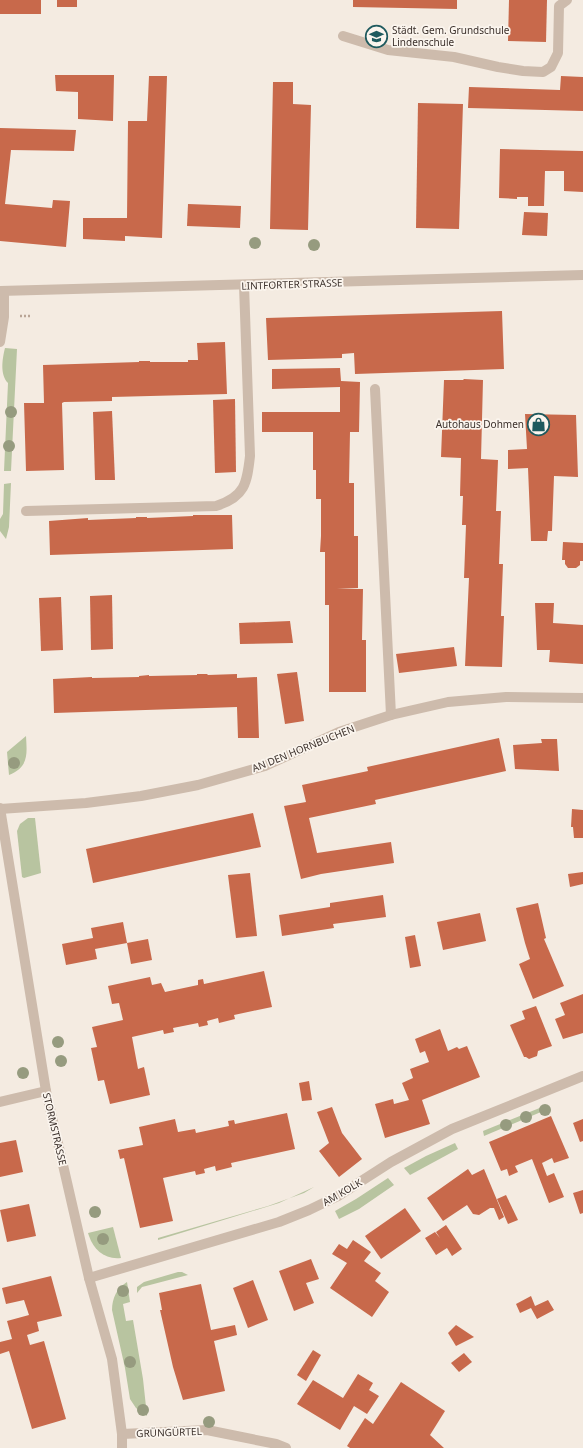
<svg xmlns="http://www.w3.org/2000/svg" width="583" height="1448" font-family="'Noto Sans',sans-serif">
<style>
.green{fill:#b8c4a0}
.building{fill:#c8694b}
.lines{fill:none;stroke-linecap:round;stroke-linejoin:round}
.path{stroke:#b9a596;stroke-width:2.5;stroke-dasharray:2 2;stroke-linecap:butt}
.minor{stroke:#cdbbac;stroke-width:10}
.tree{fill:#969b7f}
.labels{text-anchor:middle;stroke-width:3.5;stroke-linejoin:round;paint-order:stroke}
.poi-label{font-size:10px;fill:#3b302b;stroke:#fbf5ee;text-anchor:start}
.street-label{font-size:10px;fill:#3b302b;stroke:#fbf5ee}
</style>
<rect width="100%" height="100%" fill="#f4ebe1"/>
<g class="green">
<path d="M5,348L17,349L11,471H4L8,383C0,375 2,360 5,348Z"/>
<path d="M11,483L9,527L6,539L0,531V519L3,514L4,484Z"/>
<path d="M26,736C27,754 29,767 9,775L7,752Z"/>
<path d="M28,818H35L41,873L24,878L22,877L17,831L20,824Z"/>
<path d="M547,1105L548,1109L484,1136L483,1131Z"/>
<path d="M455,1143L458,1149L410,1175L404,1168L426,1156Z"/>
<path d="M388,1178L394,1185L359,1209L339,1219L335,1211L356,1199Z"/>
<path d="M314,1187L279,1203L158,1240V1238L268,1206L304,1193Z"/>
<path d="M113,1227L121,1258C105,1260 94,1250 89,1236L88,1233Z"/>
<path d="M178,1272H182L188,1275L146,1286L142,1287L137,1293V1287L144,1282Z"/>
<path d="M127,1282L130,1302L123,1304L126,1321L133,1320L143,1379L147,1416L136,1408L130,1399L125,1368L112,1310C112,1298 117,1288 127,1282Z"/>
</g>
<g class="building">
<rect x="0" y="0" width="41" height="14"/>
<rect x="57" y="0" width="20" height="7"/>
<path d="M353,0H457V9L353,7Z"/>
<path d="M509,0H547L546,42L508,41Z"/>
<path d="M55,75H114L113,121L78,119V92L56,91Z"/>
<path d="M149,76H167L162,238L125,236V241L83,239V218H127L128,121H147Z"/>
<path d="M561,76L583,77V111L468,108L469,87L560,90Z"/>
<path d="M273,82H293V104L311,105L308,230L270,229Z"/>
<path d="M418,103L463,104L459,229L416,228Z"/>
<path d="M0,128L76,130L74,151L11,150L5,204L52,208L53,200L70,201L66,247L0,241Z"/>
<path d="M500,149L583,151V192L564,191V171H545L544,206H528V197H517V199L499,198Z"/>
<path d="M188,204L241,206L240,228L187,226Z"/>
<path d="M524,212L548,213L547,236L522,235Z"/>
<path d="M502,311L504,369L355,374L354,353L342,354V358L268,360L266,318Z"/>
<path d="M225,342L227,394L112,397V401L64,402L62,403L64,470L26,471L24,403H44L43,365L139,362V361H150V362H188V360H198L197,343Z"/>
<path d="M340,368L341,381L360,382L359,432H350L349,483H354V536H358V588L337,589H363L362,640H366V692H329V605H325V552H320L321,536H344H321V499H316V470H313V432H262V412H340V387L272,389V369Z"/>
<path d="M464,379L483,380L481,459L498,460L496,511H501L499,564H503L501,616H504L502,667L465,666L469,578H464L466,525H462L463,496H460L461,458L441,457L444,380H463Z"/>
<path d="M235,399L236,472L215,473L213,400Z"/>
<path d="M112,411L115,480H95L93,412Z"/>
<path d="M525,414L576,415L578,477L554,476L552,531H548L547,541H531L528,468L508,469V450L527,449Z"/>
<path d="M193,515H232L233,549L50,555L49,521L88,518V520L136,518V517H147V518L193,516Z"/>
<path d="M563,542L583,543V561H580V565L576,568H568L565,564V560H562Z"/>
<path d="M112,595L113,649L91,650L90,596Z"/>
<path d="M61,597L63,650L41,651L39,598Z"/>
<path d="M535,603H554L553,623L583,625V664L549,662L550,650H537Z"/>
<path d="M290,621L293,643L240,644L239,623Z"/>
<path d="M454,647L457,666L399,673L396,654Z"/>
<path d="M297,672L304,721L285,724L277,674Z"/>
<path d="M197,674H207L208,675L237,674V678L257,677L259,738H238L237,707L54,713L53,679L92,677V678L139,677V676L149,675V676L197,675Z"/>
<path d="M499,738L506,771L375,800L376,804L309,818L317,853L391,842L394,863L321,874L301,879L284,806L306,802L302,785L368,771L367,767Z"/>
<path d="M541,739H557L559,771L515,769L513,745L542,743Z"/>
<path d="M572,809L583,810V838H574L573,827H571Z"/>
<path d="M253,813L261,847L93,883L86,849Z"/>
<path d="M583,872V884L570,887L568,874Z"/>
<path d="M250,873L257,936L236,938L228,875Z"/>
<path d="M383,895L386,917L333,924L334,928L282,936L279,915L330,907V903Z"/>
<path d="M538,903L546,938L544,939L564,986L533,999L519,964L530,959L525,943L516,908Z"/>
<path d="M480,913L486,941L443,950L437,922Z"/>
<path d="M123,922L127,943L95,949L97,959L66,965L62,944L93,938L91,928Z"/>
<path d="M415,935L421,966L410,968L405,937Z"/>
<path d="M148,939L152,960L131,964L127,943Z"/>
<path d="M264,971L272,1007L234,1015L235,1019L219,1023L218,1018L207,1021L208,1025L199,1027L198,1023L173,1028L174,1032L164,1034L163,1030L132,1037L138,1069L144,1067L150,1095L110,1104L104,1080L98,1081L91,1048L97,1047L92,1027L123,1020L119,1003L112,1004L108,986L150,977L152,985L161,983L165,992L198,985V980L203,979L204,984Z"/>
<path d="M583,994V1033L563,1039L555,1019L565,1015L560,1003Z"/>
<path d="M536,1006L552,1046L538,1051L537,1056L529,1059L526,1057H524L510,1025L525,1019L522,1011Z"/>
<path d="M440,1029L448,1051L457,1047L459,1049L467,1046L480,1077L422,1100L430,1124L385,1138L375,1104L393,1099L394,1104L409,1100L402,1083L413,1078L410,1069L429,1062L425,1051L420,1053L415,1039Z"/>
<path d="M309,1081L312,1100L302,1101L299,1083Z"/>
<path d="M332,1107L342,1133L362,1159L339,1177L319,1151L329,1143L317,1112Z"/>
<path d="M287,1113L295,1149L231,1163L232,1167L216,1171L215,1166L204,1169L205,1173L196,1175L195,1171L163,1178L173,1221L140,1228L124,1158L120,1159L118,1150L143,1145L139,1127L175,1119L178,1132L195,1129L196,1133L229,1126L228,1121L234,1120L235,1124Z"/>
<path d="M551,1116L569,1158L554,1163L552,1158L542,1163L547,1176L554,1173L564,1197L549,1203L532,1159L515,1166L518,1172L509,1176L507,1169L501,1171L489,1142Z"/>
<path d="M583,1119V1141L580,1142L573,1123Z"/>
<path d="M16,1140L23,1172L0,1177V1143Z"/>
<path d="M468,1169L472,1175L484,1169L504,1217L499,1220L494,1208H490L479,1215L473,1214L467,1205L443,1221L427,1198Z"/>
<path d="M583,1190V1213L580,1214L573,1193Z"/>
<path d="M506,1195L518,1220L508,1224L497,1199Z"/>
<path d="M29,1204L36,1236L7,1242L0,1210Z"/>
<path d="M405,1208L421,1231L381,1259L365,1236Z"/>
<path d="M446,1225L462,1249L452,1256L447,1248L436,1255L425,1238L435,1232L440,1238L436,1232Z"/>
<path d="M353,1240L371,1252L364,1261L381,1273L375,1281L389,1292L372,1317L330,1288L347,1263L332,1254L339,1244L347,1249Z"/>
<path d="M311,1259L319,1279L306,1283L314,1303L294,1311L279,1271Z"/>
<path d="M51,1276L62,1316L37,1322L39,1331L27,1335L30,1345L44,1341L66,1419L32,1429L9,1351L0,1354V1342L12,1339L7,1321L29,1315L24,1300L6,1304L2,1288Z"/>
<path d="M253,1280L268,1320L248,1328L233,1288Z"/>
<path d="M201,1284L211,1330L235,1325L237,1335L214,1341L225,1391L183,1400L173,1367L160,1310H162L159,1293Z"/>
<path d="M531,1296L535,1306L548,1300L554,1310L537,1319L531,1308L520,1313L516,1304Z"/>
<path d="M456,1325L474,1337L456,1346L448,1333Z"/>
<path d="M313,1350L321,1355L306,1381L297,1375Z"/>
<path d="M464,1353L472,1362L459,1372L451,1363Z"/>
<path d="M358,1374L373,1383L369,1390L379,1396L367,1414L354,1406L340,1430L297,1404L313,1380L343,1398Z"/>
<path d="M401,1382L445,1411L430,1435L444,1448H350L347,1446L365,1418L373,1424Z"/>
</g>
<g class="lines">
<path class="path" d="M20,316H32"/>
<g class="minor">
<path d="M343,36L388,50L454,57L498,67L523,71L543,72L551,67L558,53L559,6L567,0"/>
<path d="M0,291L583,275"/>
<path d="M0,342L4,317V291"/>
<path d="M375,389L391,715"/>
<path d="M26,511L216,506C245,497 247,483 250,456L244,285"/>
<path d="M0,808L46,1091L89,1278L112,1359L122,1434V1448"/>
<path d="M0,809L86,803L141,796L198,785L265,766L339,732L391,715L448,702L506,697L583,698"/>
<path d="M0,1102L46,1091"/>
<path d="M89,1278L279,1222L309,1210L338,1196L391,1162L452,1129L583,1076"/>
<path d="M122,1434L207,1430L276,1444L286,1448"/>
</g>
</g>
<g class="tree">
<circle cx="255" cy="243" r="6"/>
<circle cx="314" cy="245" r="6"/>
<circle cx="11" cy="412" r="6"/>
<circle cx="9" cy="446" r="6"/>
<circle cx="14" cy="763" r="6"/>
<circle cx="58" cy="1042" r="6"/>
<circle cx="61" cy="1061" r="6"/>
<circle cx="23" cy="1073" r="6"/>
<circle cx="545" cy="1110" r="6"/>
<circle cx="526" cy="1117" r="6"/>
<circle cx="506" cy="1125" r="6"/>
<circle cx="95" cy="1212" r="6"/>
<circle cx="103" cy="1239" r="6"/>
<circle cx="123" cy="1291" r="6"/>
<circle cx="130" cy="1362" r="6"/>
<circle cx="143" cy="1410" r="6"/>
<circle cx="209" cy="1422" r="6"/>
</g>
<defs>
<symbol id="school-ring" viewBox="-11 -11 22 22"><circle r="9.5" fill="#fbf5ee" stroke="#1f5a5e" stroke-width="1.5"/><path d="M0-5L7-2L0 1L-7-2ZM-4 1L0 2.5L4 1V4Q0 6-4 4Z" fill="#1f5a5e"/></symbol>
<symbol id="shop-ring" viewBox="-11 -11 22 22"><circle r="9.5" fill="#fbf5ee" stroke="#1f5a5e" stroke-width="1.5"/><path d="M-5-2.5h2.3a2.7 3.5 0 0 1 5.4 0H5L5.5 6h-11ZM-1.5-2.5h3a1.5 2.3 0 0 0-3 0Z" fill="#1f5a5e"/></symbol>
</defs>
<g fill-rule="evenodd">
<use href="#school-ring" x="364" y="24" width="25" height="25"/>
<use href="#shop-ring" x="526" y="412" width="25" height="25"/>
</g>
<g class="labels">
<g class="poi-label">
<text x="392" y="34">Städt. Gem. Grundschule<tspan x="392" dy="12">Lindenschule</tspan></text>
<text x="524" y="428" text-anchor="end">Autohaus Dohmen</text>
</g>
<g class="street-label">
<text transform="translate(292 284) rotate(-2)" y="4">LINTFORTER STRASSE</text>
<text transform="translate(303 748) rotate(-22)" y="4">AN DEN HORNBUCHEN</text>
<text transform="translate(55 1129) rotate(77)" y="4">STORMSTRASSE</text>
<text transform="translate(342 1192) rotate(-30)" y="4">AM KOLK</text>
<text transform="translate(169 1432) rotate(-2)" y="4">GRÜNGÜRTEL</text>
</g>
</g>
</svg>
